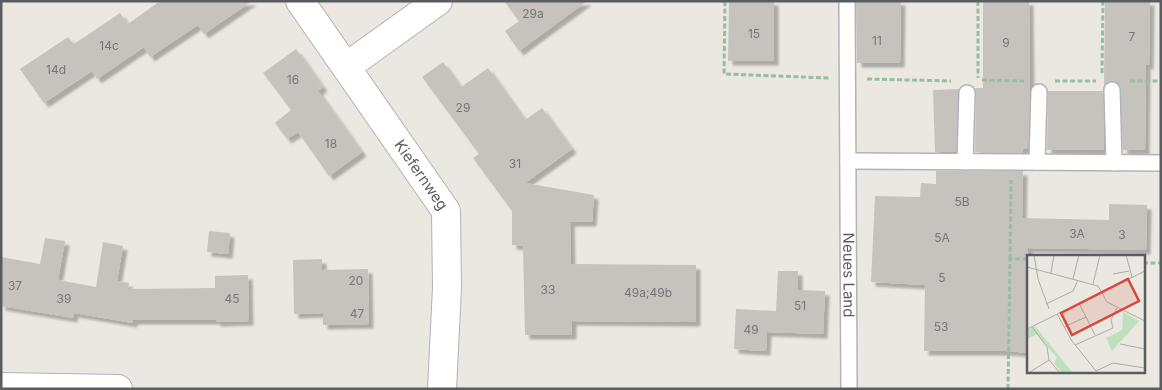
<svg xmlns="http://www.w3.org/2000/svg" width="1162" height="390" font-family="Inter,sans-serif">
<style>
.building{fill:#c6c3be;filter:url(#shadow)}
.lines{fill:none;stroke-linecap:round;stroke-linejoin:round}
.lane-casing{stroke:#b1b3b7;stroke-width:18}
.street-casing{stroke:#b1b3b7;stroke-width:30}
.secondary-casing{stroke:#b0b3b7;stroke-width:30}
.path{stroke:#97bea2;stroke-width:3;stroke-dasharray:5 2.5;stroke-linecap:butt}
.lane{stroke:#fff;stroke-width:15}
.street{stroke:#fff;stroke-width:28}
.secondary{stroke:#fff;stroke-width:28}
.labels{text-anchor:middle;stroke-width:4;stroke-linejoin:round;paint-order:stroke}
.number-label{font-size:12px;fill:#747678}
.street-label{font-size:15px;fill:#595c60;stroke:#fff}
.inset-road{fill:none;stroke:#acaca9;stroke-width:1}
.view{fill:#d84739;fill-opacity:0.15;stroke:#d84739;stroke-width:2.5}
.inset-edge{fill:none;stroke:#595c60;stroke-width:2.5}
</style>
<defs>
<filter id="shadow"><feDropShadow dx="4.5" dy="4.5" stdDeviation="1" flood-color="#0004"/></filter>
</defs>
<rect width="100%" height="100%" fill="#eae8e0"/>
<g class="building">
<path d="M160,1H252L204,34L198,25L150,57L144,47L97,79L92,71L44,103L20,69L68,37L74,44L120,13L128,24Z"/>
<path d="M504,1H587L519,51L505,31L519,21Z"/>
<path d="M729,1H774V61H728Z"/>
<path d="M856,1H901L900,63H857Z"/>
<path d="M983,1H1029L1030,91L1028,149H1023V153L975,152L976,93L975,88H983Z"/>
<path d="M1105,1H1150L1149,65H1146L1145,150H1123L1120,86L1117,82L1112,81L1108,82L1104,86Z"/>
<path d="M296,49L323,87L318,91L362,152L329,176L298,132L287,139L275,123L291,110L263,73Z"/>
<path d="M443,62L461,87L488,68L525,120L542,108L572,149L525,183L594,195L592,222H570L571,264L696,265V322L572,321V335H525L523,246L512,245V211L473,158L479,154L422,77Z"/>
<path d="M959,89L956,152H935L933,90Z"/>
<path d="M1048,91H1103L1104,150H1047Z"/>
<path d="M936,171H1023L1022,218L1109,220V204L1147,205L1146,250L1028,248V353L1006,351H924L925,285L871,282L875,196L920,197L921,183L936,184Z"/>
<path d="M209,231L230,233L228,254L207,252Z"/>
<path d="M45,238L65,241L58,280L96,287L103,242L123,246L117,281L129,283L128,289L215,288V276L248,275L249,321L216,322V320H133V323L74,313L73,318L1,306V257L40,264Z"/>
<path d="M322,259V270L368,269L369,324L323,325V313L294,314L293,260Z"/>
<path d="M778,271H798V290L825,291L823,334L767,332L766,351L734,349L736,309L776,311Z"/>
</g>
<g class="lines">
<defs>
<g id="lane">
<path id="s1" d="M847,1L849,389"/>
<path d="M1112,90L1114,163"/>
<path d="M848,161L1161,163"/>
<path d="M965,162L967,93"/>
<path d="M1037,162L1039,92"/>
</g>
<g id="street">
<path id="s2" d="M300,1L446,211L447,288L442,389"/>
<path d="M346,67L438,1"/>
</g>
<path id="secondary" d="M1,387L118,389"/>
</defs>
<use href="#lane" class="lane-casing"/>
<use href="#street" class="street-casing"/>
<use href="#secondary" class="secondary-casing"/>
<g class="path">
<path d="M725,1L724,74L829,78"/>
<path d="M978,1V78"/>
<path d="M1102,73L1103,1"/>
<path d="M867,79L951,81"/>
<path d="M982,80L1024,81"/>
<path d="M1055,81H1096"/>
<path d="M1130,81H1161"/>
<path d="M1010,259L1011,180"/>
<path d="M1143,263H1161"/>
<path d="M1008,389L1010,259H1028"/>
</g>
<use href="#lane" class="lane"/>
<use href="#street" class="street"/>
<use href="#secondary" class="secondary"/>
</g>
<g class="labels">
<g class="number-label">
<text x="533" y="18">29a</text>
<text x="754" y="38">15</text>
<text x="1132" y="41">7</text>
<text x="877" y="45">11</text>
<text x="1006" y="47">9</text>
<text x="109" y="50">14c</text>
<text x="56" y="74">14d</text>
<text x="293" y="84">16</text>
<text x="463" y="112">29</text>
<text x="331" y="148">18</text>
<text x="515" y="168">31</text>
<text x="962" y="206">5B</text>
<text x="1077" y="238">3A</text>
<text x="1122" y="239">3</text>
<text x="942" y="242">5A</text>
<text x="942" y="282">5</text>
<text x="356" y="285">20</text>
<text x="15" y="290">37</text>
<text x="548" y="294">33</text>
<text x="648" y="297">49a;49b</text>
<text x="64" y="303">39</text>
<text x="232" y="303">45</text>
<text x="800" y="310">51</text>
<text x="357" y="318">47</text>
<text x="941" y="331">53</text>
<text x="751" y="334">49</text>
</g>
<g class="street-label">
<text dy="5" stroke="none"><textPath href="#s2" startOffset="212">Kiefernweg</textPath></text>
<text dy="5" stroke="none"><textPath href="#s1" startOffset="274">Neues Land</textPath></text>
</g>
</g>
<g transform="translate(1027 255)">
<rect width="118" height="118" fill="#eae8e0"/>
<path d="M96,57L112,66L85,96L79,83L95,75ZM8,71L45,117H34L27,108L30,103L10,79L0,84V75Z" fill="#bee0bf"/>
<path class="inset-road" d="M7,0L11,24L22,54M99,0L105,22M0,12L71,31L80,47L118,66M24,18L27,0M86,19L102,16M46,24L52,0M66,29L73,0M52,48L68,80M19,49L46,36L51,25M30,59L45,86L69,116L86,108L118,113M5,72L20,92L22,105L32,117M37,72L59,62M0,74L118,16M93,89L118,94M48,90L86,73L84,65L90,53M3,117L22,105"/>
<path class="view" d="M101,24L112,46L45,80L34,58Z"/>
<rect width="118" height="118" class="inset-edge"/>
</g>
<rect width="1162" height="390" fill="none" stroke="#595c60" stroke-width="5"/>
</svg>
